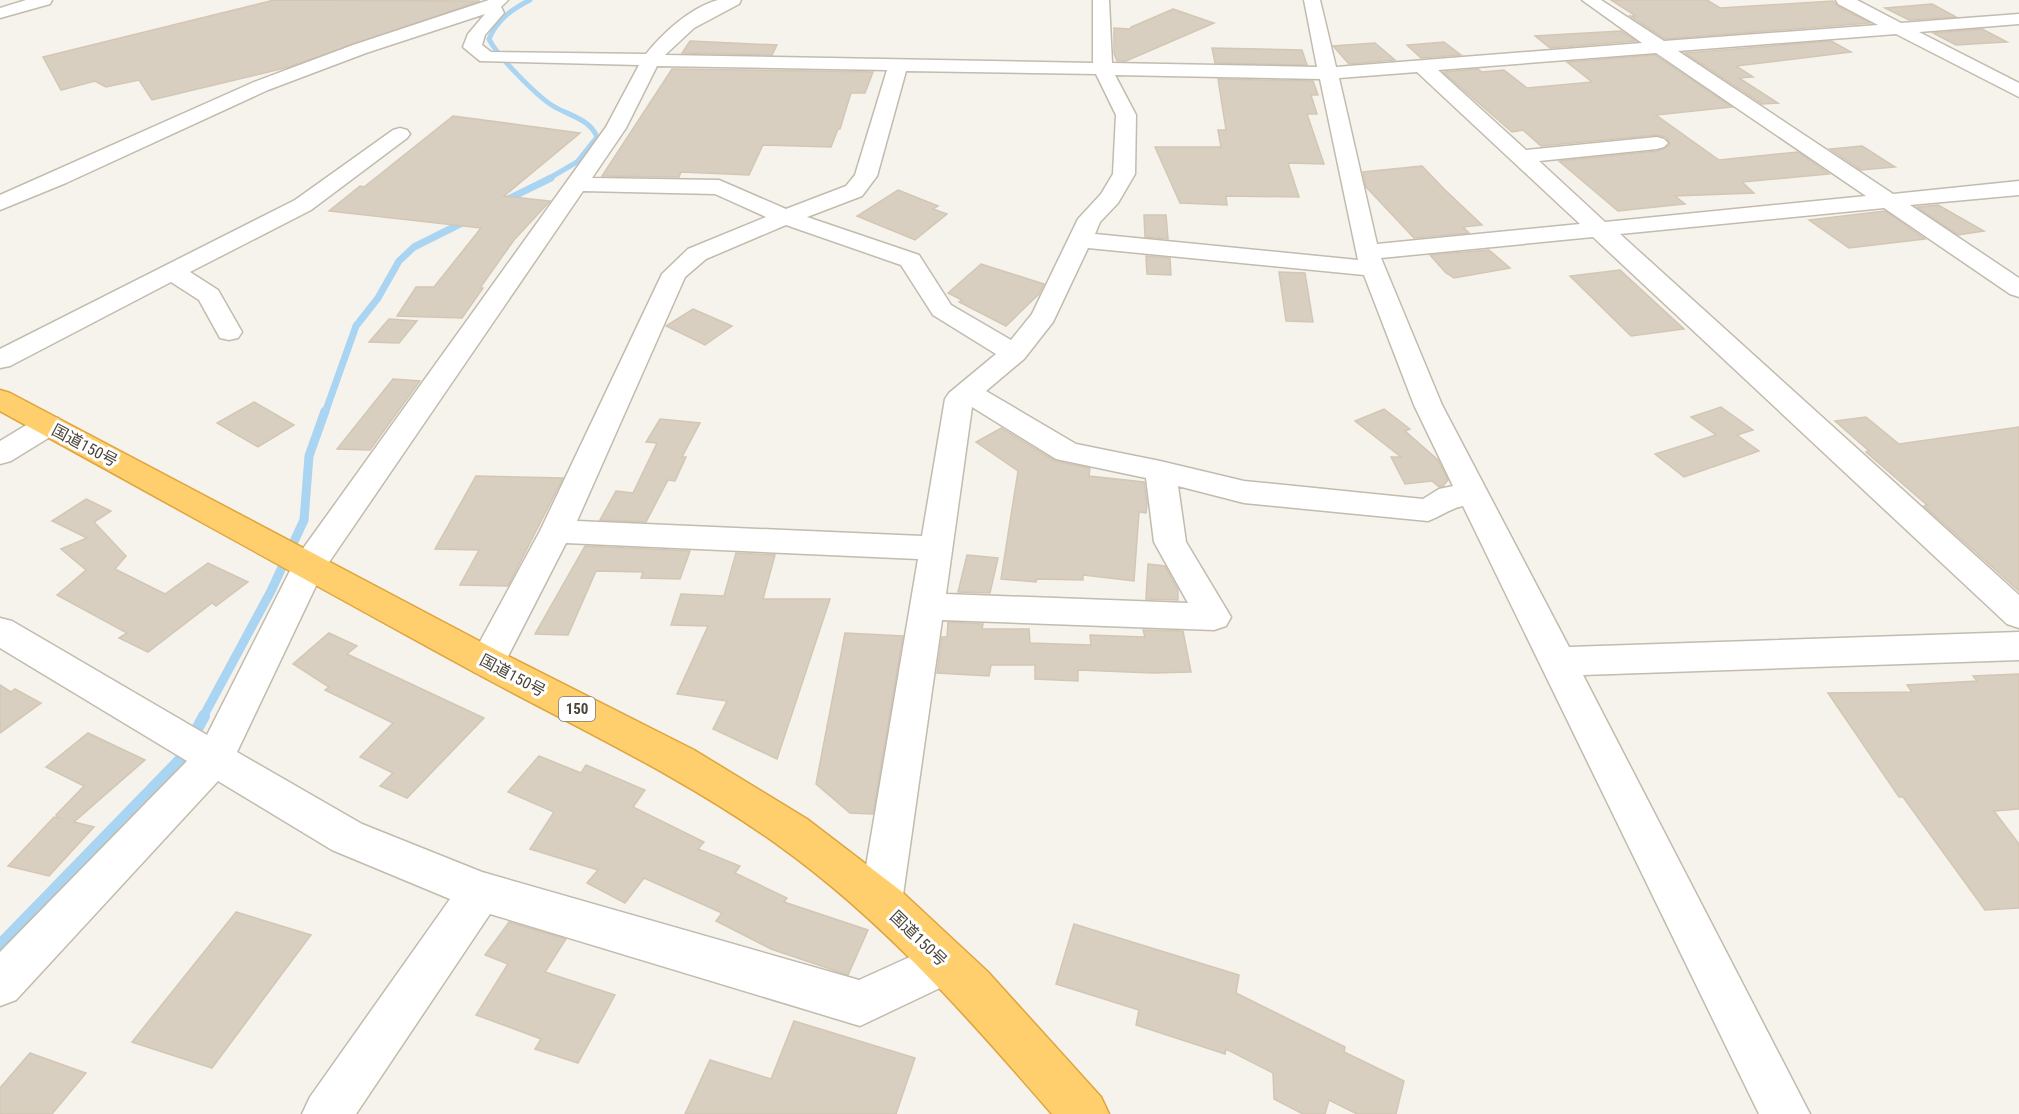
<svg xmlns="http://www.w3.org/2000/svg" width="2019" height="1114" font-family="'Roboto Condensed','Noto Sans JP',sans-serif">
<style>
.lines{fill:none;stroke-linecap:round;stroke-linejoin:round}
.stream-far3{stroke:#a9d4f2;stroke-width:5}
.stream-far2{stroke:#a9d4f2;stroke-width:7}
.stream-far1{stroke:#a9d4f2;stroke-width:9}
.stream{stroke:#a9d4f2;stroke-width:12}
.building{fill:#d8cfc1;stroke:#d3c7b4;stroke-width:1.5}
.minor-casing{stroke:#c2bbae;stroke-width:3}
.highway-casing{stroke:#e0a43c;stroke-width:3}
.minor{fill:#fff;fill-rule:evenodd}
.highway{fill:#ffcf6e;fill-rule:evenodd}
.labels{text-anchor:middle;stroke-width:6;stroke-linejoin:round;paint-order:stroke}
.shield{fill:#fff;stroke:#817c74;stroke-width:1.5}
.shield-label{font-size:15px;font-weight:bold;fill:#4b4439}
.street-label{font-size:16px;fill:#4b4439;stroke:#fff}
</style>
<rect width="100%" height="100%" fill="#f6f3ec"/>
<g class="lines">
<path class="stream-far3" d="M530,0C512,9 497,20 489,39C497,56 537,96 553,106C568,115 590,119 597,137L577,162L548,179"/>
<g class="stream-far2">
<path d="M502,202L551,178"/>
<path d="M325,413L356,326L378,298L399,261L414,247L466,221"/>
</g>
<path class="stream-far1" d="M203,717L271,591L304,520L309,456L325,411"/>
<path class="stream" d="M0,945L181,759L204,716"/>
</g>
<g class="building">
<path d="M274,0L480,1L289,67L152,100L139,80L106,87L95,81L61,90L43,57Z"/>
<path d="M1611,0H1707L1720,8L1833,1L1837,6L1870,23L1665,39L1630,16H1636Z"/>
<path d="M1932,4L1956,17L1909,20L1885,8Z"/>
<path d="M1173,9L1214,23L1126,61H1117L1114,53V28L1130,29L1131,27Z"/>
<path d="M1982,29L2007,42L1956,45L1933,33Z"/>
<path d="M1621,31L1636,41L1550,48L1535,36Z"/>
<path d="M690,41L777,45L772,55L682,53Z"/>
<path d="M1831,41L1851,52L1736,66L1753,77L1739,78L1778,103L1762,104L1685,53Z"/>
<path d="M1444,42L1461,55L1421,58L1407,45Z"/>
<path d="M1375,43L1395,60L1349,64L1333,46Z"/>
<path d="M1212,48L1302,50L1307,65L1215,63Z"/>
<path d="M1655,55L1732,107L1656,115L1719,160L1798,152L1829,174L1742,182L1754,193L1675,196L1685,204L1618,211L1559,161L1658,151L1670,145L1666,137L1657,135L1541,146L1523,130L1512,132L1443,72L1478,69L1482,72L1504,70L1527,88L1592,82L1567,62Z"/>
<path d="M672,69L873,72L865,93H851L840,129H838L831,147L763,145L749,175L681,172L679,177L602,176Z"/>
<path d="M1218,79L1313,81L1318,95H1311L1317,114H1307L1324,164L1288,163L1299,197L1226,196L1227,205L1180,203L1155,147H1221L1218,130H1226Z"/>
<path d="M453,116L580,133L504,196L550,201L514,240L480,288H483L462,318L397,316L416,287H434L481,228L329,211L360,186L364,187Z"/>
<path d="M1862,146L1895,167L1861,170L1830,149Z"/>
<path d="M1422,166L1444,189L1482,225L1463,227L1469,233L1414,238L1366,187L1363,172Z"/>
<path d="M898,190L938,206L933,209L947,214L915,240L857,216Z"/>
<path d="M1938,205L1984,231L1958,235L1917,207Z"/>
<path d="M1885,211L1925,239L1849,248L1809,220Z"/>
<path d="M1144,215H1166L1168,239L1145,237Z"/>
<path d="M1489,250L1510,268L1454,278L1446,273L1430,255Z"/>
<path d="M1146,256L1170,258L1171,275L1147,274Z"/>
<path d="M981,264L1044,284L1039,294L1006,326L959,302L962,300L948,293Z"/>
<path d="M1620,270L1684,329L1631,336L1570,276Z"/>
<path d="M1279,272L1305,273L1313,322L1286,321Z"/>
<path d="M693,309L732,326L705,345L666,326Z"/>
<path d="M389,319L417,321L399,343L369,342Z"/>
<path d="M393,379L420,381L370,450L337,449Z"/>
<path d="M254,402L294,425L258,447L217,423Z"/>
<path d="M1721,407L1753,430L1737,435L1759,451L1684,477L1655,454L1716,435L1691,417Z"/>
<path d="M1384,409L1410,429L1405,431L1438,460L1448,480L1443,486L1439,487L1432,481L1405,484L1391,457H1401L1355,421Z"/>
<path d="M1866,417L1899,444L2019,427V591L1924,506L1927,505L1866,452L1869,451L1835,421Z"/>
<path d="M660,419L700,423L682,457H686L675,481L668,480L646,522L600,520L616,491L633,493L657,443L646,442Z"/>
<path d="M1001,428L1055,461L1090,468L1089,476L1144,482L1147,504L1146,513L1139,512L1134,581L1083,575V580L1037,579L1036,582L1001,579L1018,471L976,442Z"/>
<path d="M476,476L563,478L508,586L460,585L479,550L435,549Z"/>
<path d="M86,499L111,511L94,522L126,556L115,569L165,594L208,563L248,582L216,606L212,603L148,652L119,638L127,633L57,595L86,570L61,549L87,538L52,521Z"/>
<path d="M585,546L690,551L680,579L641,578L643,572L596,571L568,635L535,634Z"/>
<path d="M736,553L775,555L763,599H830L777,759L713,729L727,701L677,694L708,626L671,625L681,594L724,596Z"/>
<path d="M967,555L998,558L990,593L958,592Z"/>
<path d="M1148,564L1165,566L1178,590V600L1146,599Z"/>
<path d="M948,622L983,624L982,629H1029L1030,643L1091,645L1090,635L1145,637L1143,630L1183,631L1191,672L1153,673L1078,670V681L1035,679V665H991L989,676L937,673L942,637H947Z"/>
<path d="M329,633L357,646L347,654L484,718L407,798L380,786L393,773L360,757L393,723L325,690L329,687L293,664Z"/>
<path d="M845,633L903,636L873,814L850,813L816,784Z"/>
<path d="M2019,674V809L1994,811L2019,844V908L1985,910L1903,797H1899L1828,693L1912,692L1907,685L1977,681L1973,676Z"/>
<path d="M0,685L11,692L15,689L41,703L0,733Z"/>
<path d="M88,733L145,760L74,822L94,827L49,876L8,866L54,817L59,818L56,815L84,786L46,767Z"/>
<path d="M539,756L581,773L586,765L645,790L633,807L704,842L698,849L740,866L735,873L787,898L784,902L868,930L848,975L771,949L716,921L722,913L644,878L625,903L587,883L598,870L530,849L554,812L508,792Z"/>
<path d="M236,912L311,935L212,1068L132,1042Z"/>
<path d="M509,922L566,939L545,972L615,995L578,1063L535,1049L541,1039L476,1015L508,964L485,955Z"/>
<path d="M1074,924L1239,975L1236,993L1345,1047L1344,1052L1404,1081L1396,1114H1357L1329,1100L1325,1114H1303L1274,1099L1273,1073L1226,1049L1225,1054L1136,1025L1139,1010L1056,984Z"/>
<path d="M794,1021L915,1058L896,1114H685L710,1060L771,1079Z"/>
<path d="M30,1053L86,1073L52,1114H0V1088Z"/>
</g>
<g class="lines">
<defs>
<g id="minor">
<path d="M26,0H52L50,4L0,18V8Z"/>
<path d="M489,0H508L501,7L504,13L485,35L482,45L491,52L646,54C663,33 691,7 718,0C725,0 734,0 741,0L739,4L694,28L665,55L1093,63V0H1109L1112,63L1317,67L1304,0H1320L1336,67L1642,43L1582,0H1601L1664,41L1878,25L1838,4L1836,0H1857L1901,23L2019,14V24L1919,32L2019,83V97L1896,34L1678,51L1893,194L2019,181V195L1910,205L2019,278V297L2010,294L1884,208L1620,234L2019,595V628L2007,624L1593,237L1381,258L1442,405L1569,647L2019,632V660L1583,675L1810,1114H1759L1463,506C1451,508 1440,517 1428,521L1244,503L1178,486L1186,542L1231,617L1226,626L1214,630L942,620L902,902L896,916L881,922L866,916L860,902L918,559L566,543L500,672L487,676L474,672L469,662L540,531L662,274L688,249L766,217L715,194L583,191L323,571L237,752L362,824L482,872L859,980L945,941L961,948L967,963L961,978L860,1026L490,914L356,1114H302L310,1097L450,899L332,850L218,781L16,1000L0,1006V952L187,761L0,648V618L12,621L207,735L297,557L606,127L639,65L480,61L463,47L468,34L485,14L366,53L268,90L66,183L0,210V195L254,82L353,45ZM1656,53L1866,196L1605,222L1539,161L1657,149L1664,147L1668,143L1664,139L1657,137L1526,150L1438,70ZM657,66L887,70L855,175L846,186L786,209L719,180L592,178L626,128ZM906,71L1096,74L1116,115L1113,174L1101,194L1078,219L1032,314L1011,340L951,305L919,255L807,217L862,196L877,176ZM1417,72L1580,224L1377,244L1339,78ZM1115,75L1320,79L1358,260L1095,234L1100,222L1118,203L1135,174L1136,115ZM786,225L901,265L933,315L996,354L949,393L945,399L922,536L577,521L685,277L706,259ZM1088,248L1364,275L1414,405L1453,486L1439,489L1423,499L1244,481L1160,461L1076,444L986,391L1024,359L1053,322ZM972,407L1056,459L1146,478L1154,542L1188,603L946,594Z"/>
<path d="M400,128L407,130L410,134L407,138L311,210L190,272L218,290L242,332L238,338L229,340L220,338L199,300L171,282L10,366L0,368V349L295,200L393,130Z"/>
<path d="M48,416L58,418L63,425L58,432L11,461L0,464V441L38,418Z"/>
</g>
<path id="highway" d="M0,390L10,393L500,652L694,750L807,819L901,891L988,972L1101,1097L1109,1114H1052C968,1017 883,920 778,845C682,776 575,727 472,671C314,585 157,497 0,411Z"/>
</defs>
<use href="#minor" class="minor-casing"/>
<use href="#highway" class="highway-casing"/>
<use href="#minor" class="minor"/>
<use href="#highway" class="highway"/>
</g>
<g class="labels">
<rect class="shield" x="559" y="697" width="36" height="24" rx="4.5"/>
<g class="shield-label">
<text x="577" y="714">150</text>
</g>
<g class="street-label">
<text transform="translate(85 445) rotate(28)" y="6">国道150号</text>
<text transform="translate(513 675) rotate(28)" y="6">国道150号</text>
<text transform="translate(919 938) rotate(44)" y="6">国道150号</text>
</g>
</g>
</svg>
